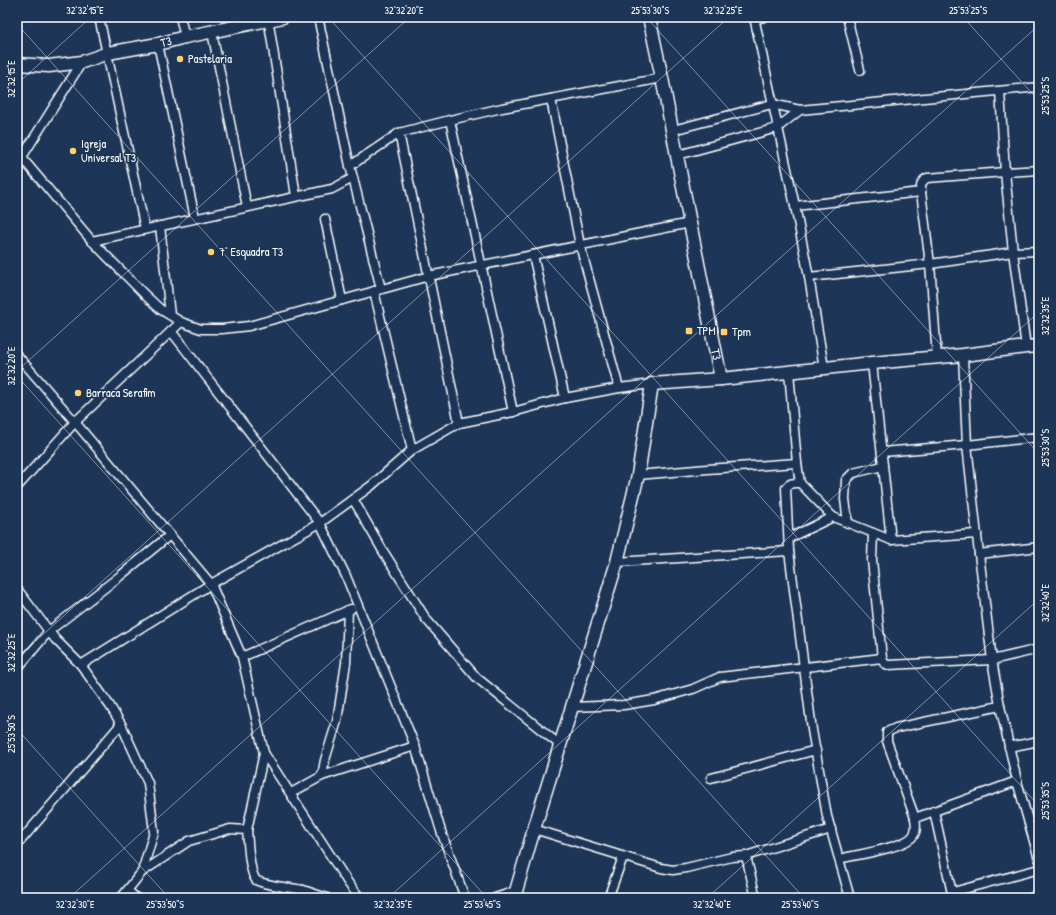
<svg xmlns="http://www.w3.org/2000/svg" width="1056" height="915" font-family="'Patrick Hand',sans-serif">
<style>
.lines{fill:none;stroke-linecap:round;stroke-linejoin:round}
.street-casing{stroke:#fff;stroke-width:11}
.secondary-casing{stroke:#fff;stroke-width:15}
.street{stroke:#1d3557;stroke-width:8}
.secondary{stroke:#1d3557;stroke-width:12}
.ticks{fill:none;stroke:#fff;stroke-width:1;stroke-opacity:0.45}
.poi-dot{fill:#ffd166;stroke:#1d3557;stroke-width:1.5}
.labels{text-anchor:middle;stroke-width:3.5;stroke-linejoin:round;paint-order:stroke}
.street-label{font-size:12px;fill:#fff;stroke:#1d3557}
.poi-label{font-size:12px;fill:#fff;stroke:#1d3557;text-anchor:start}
.neatline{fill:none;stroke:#fff;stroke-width:1.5}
.ticks-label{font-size:10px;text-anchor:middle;fill:#fff}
</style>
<rect width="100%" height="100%" fill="#1d3557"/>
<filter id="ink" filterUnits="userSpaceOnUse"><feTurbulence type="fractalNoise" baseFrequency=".025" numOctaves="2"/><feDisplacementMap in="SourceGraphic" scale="8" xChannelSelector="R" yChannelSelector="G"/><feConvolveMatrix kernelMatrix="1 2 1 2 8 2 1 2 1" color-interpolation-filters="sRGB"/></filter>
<g filter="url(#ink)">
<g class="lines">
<defs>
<g id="street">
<path d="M99,17L145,229"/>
<path d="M180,17L185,37"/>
<path d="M268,17L296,196"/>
<path d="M318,17L350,166L381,289"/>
<path d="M754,17L795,206L809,277L824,368"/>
<path d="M847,17L860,70"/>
<path d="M754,19L764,17"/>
<path d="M212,32L247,207"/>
<path d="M158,44L195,218"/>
<path d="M1000,91L1005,172L1013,252L1026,347"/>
<path d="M551,99L580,245L619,388"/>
<path d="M450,120L513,412"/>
<path d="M673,130L772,104L800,110L1039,87"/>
<path d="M399,133L459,423"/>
<path d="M17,152L92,241L145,295L160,309L181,322L201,329H222L249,326L429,276L690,223"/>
<path d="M678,155L777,128L800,110"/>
<path d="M17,163L22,157L82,62"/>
<path d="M350,166L399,133L450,120L502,108L662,78"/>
<path d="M795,206L921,192"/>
<path d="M325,219L342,300"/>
<path d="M160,226L170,315"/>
<path d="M92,241L332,189L353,178"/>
<path d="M533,255L565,398"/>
<path d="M809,277L930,264L1013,252L1039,251"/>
<path d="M374,291L412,450"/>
<path d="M171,331L320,523L346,576L415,746L441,831L465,898"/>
<path d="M17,355L75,422L211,584L242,657L264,753L349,884L360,898"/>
<path d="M963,355L967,445L979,554L992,660L1000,706L1017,781L1039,859"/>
<path d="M937,357L930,264L921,192C921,186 920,182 927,178L1005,172L1039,170"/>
<path d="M872,363L891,540"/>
<path d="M789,372L797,463L800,483C794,483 790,482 786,488L789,551L802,652L812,730L827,816L850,898"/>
<path d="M882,452L967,445L1039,437"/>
<path d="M638,475L707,469L797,463"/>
<path d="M800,483L833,517L891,540L977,534"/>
<path d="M17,487L75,422L181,322"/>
<path d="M353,499L383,551L426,619L477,678L560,745"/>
<path d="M848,523L845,499L846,480L853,473L883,466"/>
<path d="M873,533L872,560L882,658L884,663L888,665L992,660L1039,649"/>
<path d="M789,538L833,517"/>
<path d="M979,554L1039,547"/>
<path d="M617,562L789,551"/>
<path d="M17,589L55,639L81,665L110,706L121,724L148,783L154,832L142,872L121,898"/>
<path d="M242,657L351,609"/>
<path d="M81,665L211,584L320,523L371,486L412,450L459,423L513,412L565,398L619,388L652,384"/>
<path d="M17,669L49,631L120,576L170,535"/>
<path d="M572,707L624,705L654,700L693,689L720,677L882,658"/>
<path d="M1009,747L1039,741"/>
<path d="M322,776L415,746"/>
<path d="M711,778L816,750"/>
<path d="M291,793L322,776L325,760L337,721L346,663L348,610"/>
<path d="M934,811L953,898"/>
<path d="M915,818L1017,781"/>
<path d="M534,829L661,868L673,870L686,868L732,857L746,856L831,829"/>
<path d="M247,830L264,753"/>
<path d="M17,845L121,724"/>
<path d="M746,856L756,898"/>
<path d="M839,859C855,855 904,848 913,836C917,831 916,824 915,818L887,741V732L896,728L1000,706"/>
<path d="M142,872L189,841L230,829L247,830C248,841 249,872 256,880C262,885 293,888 303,890L302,898"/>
<path d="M303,890L327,898"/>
<path d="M128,891L136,898"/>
<path d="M953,892L1039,869"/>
<path d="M495,898L516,891"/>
<path d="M608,898L623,857"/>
</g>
<g id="secondary">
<path id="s1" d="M649,17L662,78L690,223L721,379L872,363L963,355L1026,347L1039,346"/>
<path id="s2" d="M17,64L49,66L82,62L108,53L158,44L185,37L283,17"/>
<path d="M514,898L534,829L617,562L638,475L652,384L721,379"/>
</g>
</defs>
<use href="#street" class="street-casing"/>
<use href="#secondary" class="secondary-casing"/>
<use href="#street" class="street"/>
<use href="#secondary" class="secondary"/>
</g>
</g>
<path class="ticks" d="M328,17L1039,806M646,17L1039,454M963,17L1039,101M17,24L804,898M17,84L91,17M17,371L410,17M17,376L487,898M17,658L729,17M17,729L169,898M69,898L1039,25M388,898L1039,312M707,898L1039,599M1025,898L1039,886"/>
<g class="poi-dot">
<circle cx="180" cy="59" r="4"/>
<circle cx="73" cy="151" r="4"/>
<circle cx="211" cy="252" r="4"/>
<rect x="685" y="327" width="8" height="8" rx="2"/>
<rect x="720" y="328" width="8" height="8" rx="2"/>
<circle cx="78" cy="393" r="4"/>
</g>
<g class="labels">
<g class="street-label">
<text dy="4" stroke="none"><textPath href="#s2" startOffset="152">T3</textPath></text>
<text dy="4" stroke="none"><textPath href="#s1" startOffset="344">T3</textPath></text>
</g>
<g class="poi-label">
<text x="188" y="63">Pastelaria</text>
<text x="81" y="148">Igreja<tspan x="81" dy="14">Universal T3</tspan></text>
<text x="219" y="256">7° Esquadra T3</text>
<text x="697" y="335">TPM</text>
<text x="732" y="336">Tpm</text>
<text x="86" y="397">Barraca Serafim</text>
</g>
</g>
<rect width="1056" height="915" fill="none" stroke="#1d3557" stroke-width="44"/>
<rect x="22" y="22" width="1012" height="871" class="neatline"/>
<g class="ticks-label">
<text x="85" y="14">32°32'15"E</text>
<text x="404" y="14">32°32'20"E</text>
<text x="650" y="14">25°53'30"S</text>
<text x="723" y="14">32°32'25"E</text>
<text x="968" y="14">25°53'25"S</text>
<text transform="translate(11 79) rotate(-90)" y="4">32°32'15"E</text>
<text transform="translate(1045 96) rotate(-90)" y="4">25°53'25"S</text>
<text transform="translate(1045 316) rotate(-90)" y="4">32°32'35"E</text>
<text transform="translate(11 366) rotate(-90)" y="4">32°32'20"E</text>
<text transform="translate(1045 448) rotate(-90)" y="4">25°53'30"S</text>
<text transform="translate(1045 603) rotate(-90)" y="4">32°32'40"E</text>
<text transform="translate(11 653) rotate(-90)" y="4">32°32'25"E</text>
<text transform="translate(11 734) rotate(-90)" y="4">25°53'50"S</text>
<text transform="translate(1045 801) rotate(-90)" y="4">25°53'35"S</text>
<text x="75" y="908">32°32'30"E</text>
<text x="165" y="908">25°53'50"S</text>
<text x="393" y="908">32°32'35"E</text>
<text x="482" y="908">25°53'45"S</text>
<text x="712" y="908">32°32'40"E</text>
<text x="800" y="908">25°53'40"S</text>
</g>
</svg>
